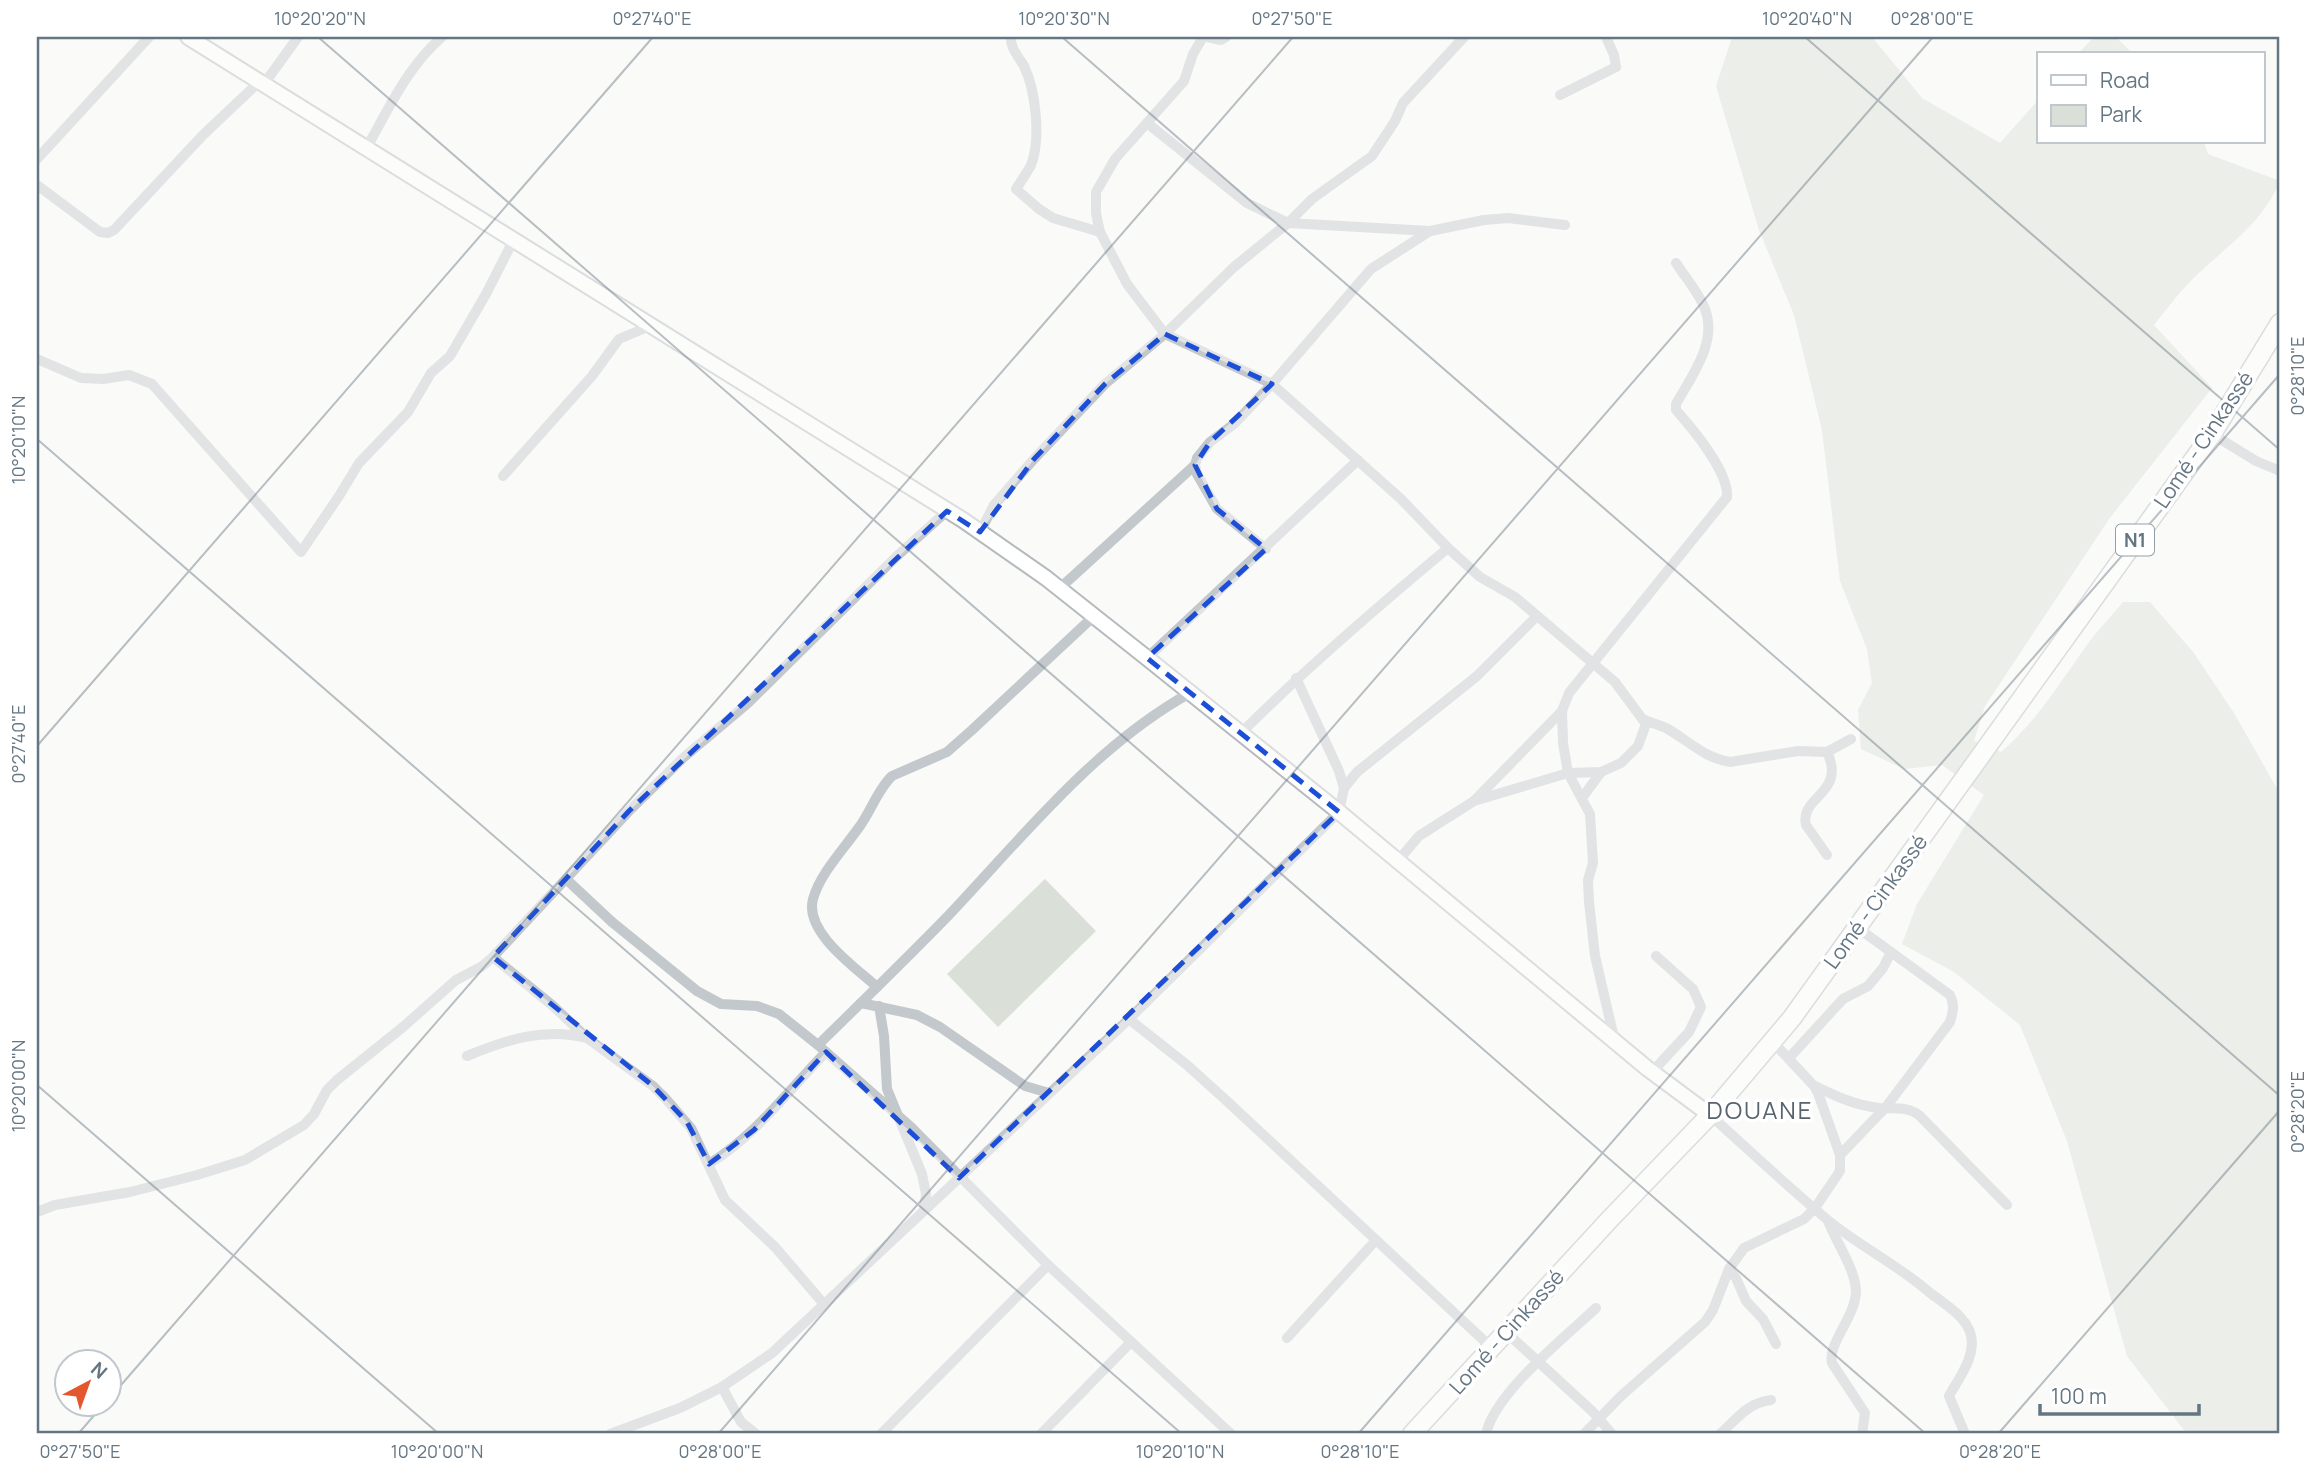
<svg xmlns="http://www.w3.org/2000/svg" width="2317" height="1471" font-family="Manrope,sans-serif">
<style>
.green{fill:#dadfd7}
.lines{fill:none;stroke-linecap:round;stroke-linejoin:round}
.primary-casing{stroke:#b5babe;stroke-width:18}
.highway-casing{stroke:#b4b9bd;stroke-width:21}
.street{stroke:#c3c8cc;stroke-width:10}
.primary{stroke:#fff;stroke-width:14}
.highway{stroke:#fff;stroke-width:18}
.marked{fill:none;stroke:#1d4ed8;stroke-width:5;stroke-dasharray:14 9;stroke-linejoin:round}
.ticks{fill:none;stroke:#657683;stroke-width:2;stroke-opacity:0.45}
.labels{text-anchor:middle;stroke-width:7;stroke-linejoin:round;paint-order:stroke}
.shield{fill:#fff;stroke:#939fa8;stroke-width:2}
.shield-label{font-size:19px;font-weight:bold;fill:#657683}
.street-label{font-size:21px;fill:#657683;stroke:#fff}
.quarter-label{font-size:24px;letter-spacing:2px;fill:#57646e;stroke:#fff}
.neatline{fill:none;stroke:#657683;stroke-width:2.5}
.ticks-label{font-size:18px;text-anchor:middle;fill:#657683}
</style>
<rect width="100%" height="100%" fill="#fafaf8"/>
<g class="green">
<path d="M1732,37H1872L1922,98L2000,143L2039,99V142H2204L2208,154L2280,181C2259,230 2219,250 2185,287C2174,299 2164,312 2154,325L2212,388L2109,519L1985,706L1974,741L2001,752C2035,723 2058,686 2084,649C2095,633 2110,618 2123,602H2150L2193,652L2234,713L2280,794V1434H2187L2127,1356L2067,1141L2020,1025L1954,972L1902,944L1917,904L1984,795L1942,765L1904,769L1861,749L1858,710L1872,683L1867,649L1840,581L1822,430L1794,315L1759,230L1716,86Z"/>
<path d="M2094,37H2116L2133,54H2078Z"/>
<path d="M1045,879L1096,931L998,1027L947,974Z"/>
</g>
<g class="lines">
<defs>
<path id="primary" d="M188,37L963,520L1046,578L1147,658L1339,812L1648,1069L1710,1115"/>
<path id="highway" d="M1412,1434L1610,1219L1710,1115L1792,1018L2212,434L2280,323"/>
</defs>
<use href="#primary" class="primary-casing"/>
<use href="#highway" class="highway-casing"/>
<g class="street">
<path d="M1011,37C1010,48 1019,57 1024,66C1036,91 1041,140 1031,165C1027,173 1021,181 1016,189L1039,209L1053,218L1100,232"/>
<path d="M1203,37L1193,54L1184,81L1115,159L1096,192V213L1100,232L1127,284L1165,334L1272,384L1401,499L1448,548L1480,577L1515,597L1615,682L1646,724L1638,746L1621,763L1601,772L1568,773L1474,801L1419,836L1397,862"/>
<path d="M1207,37L1221,40L1226,37"/>
<path d="M264,84L298,37"/>
<path d="M1560,95L1616,67L1614,55L1606,37"/>
<path d="M1147,123L1247,203L1288,223L1430,231"/>
<path d="M367,147C389,108 408,66 442,37"/>
<path d="M37,159L149,37"/>
<path d="M37,185L100,232L108,233L114,230L203,135L260,81"/>
<path d="M37,359L81,378L103,379L129,375L152,384L301,552L339,496L359,463L408,412L431,373L450,356L486,294L513,241"/>
<path d="M2212,434L2256,461L2280,471"/>
<path d="M503,476L592,376L619,339L650,326"/>
<path d="M980,532L994,505L1034,459L1105,384L1165,334L1234,267L1288,223L1312,199L1372,156L1395,121L1403,103L1464,37"/>
<path d="M1266,549L1217,509L1197,474L1195,465L1197,458L1210,442L1234,424L1272,384L1371,269L1430,231L1484,220L1508,218L1565,225"/>
<path d="M1059,589L1195,465"/>
<path d="M1147,658L1358,460"/>
<path d="M1645,720C1652,723 1659,725 1666,728C1688,740 1704,758 1730,762L1798,751L1827,752L1851,739"/>
<path d="M1240,734C1306,668 1376,608 1448,548"/>
<path d="M1827,752C1847,794 1799,796 1806,825L1827,855"/>
<path d="M1344,788L1357,772L1477,676L1536,617"/>
<path d="M1582,798L1601,772"/>
<path d="M1474,801L1562,711"/>
<path d="M566,879L612,922L697,991L721,1004L757,1006L779,1014L818,1045L911,1127L1048,1265L1231,1434"/>
<path d="M493,957L552,1005L587,1038L653,1086L666,1099L691,1128L725,1200L775,1247L823,1303"/>
<path d="M877,987C855,967 804,932 813,899C820,874 842,851 857,830C870,814 877,790 892,776L947,752L972,730L1094,616"/>
<path d="M861,1003L917,1015L940,1027L1025,1086L1049,1093"/>
<path d="M879,1006L884,1036L887,1089L922,1174L926,1194L924,1210"/>
<path d="M1129,1019L1187,1065L1228,1102L1493,1349"/>
<path d="M1615,1042L1595,956L1589,902L1588,880L1593,863L1590,814L1568,773L1563,743L1562,711L1569,693L1727,497C1729,472 1692,428 1676,410V404C1691,377 1718,342 1705,309C1699,293 1685,277 1676,263"/>
<path d="M818,1045C861,1003 905,960 947,917C1021,839 1094,746 1190,693"/>
<path d="M467,1056C506,1040 544,1027 587,1038"/>
<path d="M1789,1058L1843,999L1868,986L1883,968L1891,952"/>
<path d="M1652,1072L1689,1032L1701,1007L1693,989L1656,956"/>
<path d="M1815,1086C1835,1096 1857,1106 1880,1108C1896,1109 1906,1106 1919,1115L2007,1205"/>
<path d="M1710,1115C1749,1150 1788,1187 1829,1221C1861,1247 1898,1265 1929,1292C1943,1303 1964,1315 1970,1332C1978,1354 1959,1378 1949,1396L1965,1434"/>
<path d="M1840,1155L1886,1107L1950,1022C1953,1012 1955,1005 1950,995L1858,928"/>
<path d="M709,1164C756,1135 788,1091 826,1052"/>
<path d="M37,1212L55,1205L130,1192L197,1175L245,1160L304,1125L314,1114L327,1090L337,1080L403,1027L456,980L481,967L493,957L629,811L683,758L747,704L897,556L947,511"/>
<path d="M1828,1221C1836,1242 1856,1270 1856,1292C1855,1317 1827,1345 1832,1363L1865,1413L1862,1434"/>
<path d="M1729,1269L1736,1278L1746,1301L1763,1319L1776,1344"/>
<path d="M1507,1333L1593,1412L1612,1434"/>
<path d="M1287,1338L1376,1240"/>
<path d="M722,1387L741,1422L756,1434"/>
<path d="M610,1434L680,1408L722,1387L772,1353L1129,1019L1339,812L1344,788L1339,771L1296,678"/>
<path d="M881,1434L1048,1265"/>
<path d="M1041,1434L1131,1342"/>
<path d="M1486,1434C1495,1393 1564,1338 1596,1308"/>
<path d="M1584,1434L1621,1396L1705,1322L1713,1310L1729,1269L1744,1248L1804,1219L1815,1208L1840,1171V1155L1818,1093L1814,1086L1772,1041"/>
<path d="M1720,1434C1737,1419 1747,1403 1771,1400"/>
</g>
<use href="#primary" class="primary"/>
<use href="#highway" class="highway"/>
</g>
<path d="M0 0H2317V1471H0ZM1165,334L1272,384L1210,442L1195,465L1217,509L1266,549L1147,658L1339,812L959,1178L826,1052L754,1130L709,1164L687,1122L653,1086L493,957L629,811L947,511L980,532L1034,459L1105,384Z" fill="#fafaf8" fill-opacity=".55" fill-rule="evenodd"/>
<path class="marked" d="M1165,334L1272,384L1210,442L1195,465L1217,509L1266,549L1147,658L1339,812L959,1178L826,1052L754,1130L709,1164L687,1122L653,1086L493,957L629,811L947,511L980,532L1034,459L1105,384Z"/>
<path class="ticks" d="M318,37L1926,1434M1062,37L2280,1096M1805,37L2280,450M37,439L1182,1434M37,746L653,37M37,1085L439,1434M108,1400L1293,37M78,1434L104,1404M718,1434L1933,37M1358,1434L2280,374M1998,1434L2280,1110"/>
<g class="labels">
<rect class="shield" x="2116" y="524.5" width="38" height="31" rx="5"/>
<g class="shield-label">
<text x="2135" y="547">N1</text>
</g>
<g class="street-label">
<text transform="translate(2204 440) rotate(-56)" y="7">Lomé - Cinkassé</text>
<text transform="translate(1876 902) rotate(-54)" y="7">Lomé - Cinkassé</text>
<text transform="translate(1507 1332) rotate(-48)" y="7">Lomé - Cinkassé</text>
</g>
<g class="quarter-label">
<text x="1760" y="1119">DOUANE</text>
</g>
</g>
<rect width="2317" height="1471" fill="none" stroke="#ffffff" stroke-width="77"/>
<rect x="2037" y="52" width="228" height="91" fill="#ffffff" stroke="#c1c8cd" stroke-width="2"/>
<rect x="2051" y="75" width="35" height="10" fill="#ffffff" stroke="#c1c8cd" stroke-width="2"/>
<text x="2100" y="88" font-size="21" fill="#657683">Road</text>
<rect x="2051" y="105" width="35" height="21" fill="#dadfd7" stroke="#c1c8cd" stroke-width="2"/>
<text x="2100" y="122" font-size="21" fill="#657683">Park</text>
<g transform="translate(88 1383) rotate(41)"><circle r="33" fill="#ffffff" stroke="#c1c8cd" stroke-width="2"/>
<path d="M0-5L12 26L0 18L-12 26Z" fill="#e4572e"/>
<text y="-10" font-size="19" font-weight="bold" text-anchor="middle" fill="#657683">N</text>
</g>
<path d="M2040 1404v10h159v-10" fill="none" stroke="#657683" stroke-width="3.5"/>
<text x="2051" y="1404" font-size="21" fill="#657683" stroke="#ffffff" stroke-width="5" paint-order="stroke">100 m</text>
<rect x="38" y="38" width="2240" height="1394" class="neatline"/>
<g class="ticks-label">
<text x="320" y="25">10°20'20"N</text>
<text x="652" y="25">0°27'40"E</text>
<text x="1064" y="25">10°20'30"N</text>
<text x="1292" y="25">0°27'50"E</text>
<text x="1807" y="25">10°20'40"N</text>
<text x="1932" y="25">0°28'00"E</text>
<text transform="translate(2298 376) rotate(-90)" y="6">0°28'10"E</text>
<text transform="translate(19 440) rotate(-90)" y="6">10°20'10"N</text>
<text transform="translate(19 744) rotate(-90)" y="6">0°27'40"E</text>
<text transform="translate(19 1086) rotate(-90)" y="6">10°20'00"N</text>
<text transform="translate(2298 1112) rotate(-90)" y="6">0°28'20"E</text>
<text x="80" y="1458">0°27'50"E</text>
<text x="437" y="1458">10°20'00"N</text>
<text x="720" y="1458">0°28'00"E</text>
<text x="1180" y="1458">10°20'10"N</text>
<text x="1360" y="1458">0°28'10"E</text>
<text x="2000" y="1458">0°28'20"E</text>
</g>
</svg>
